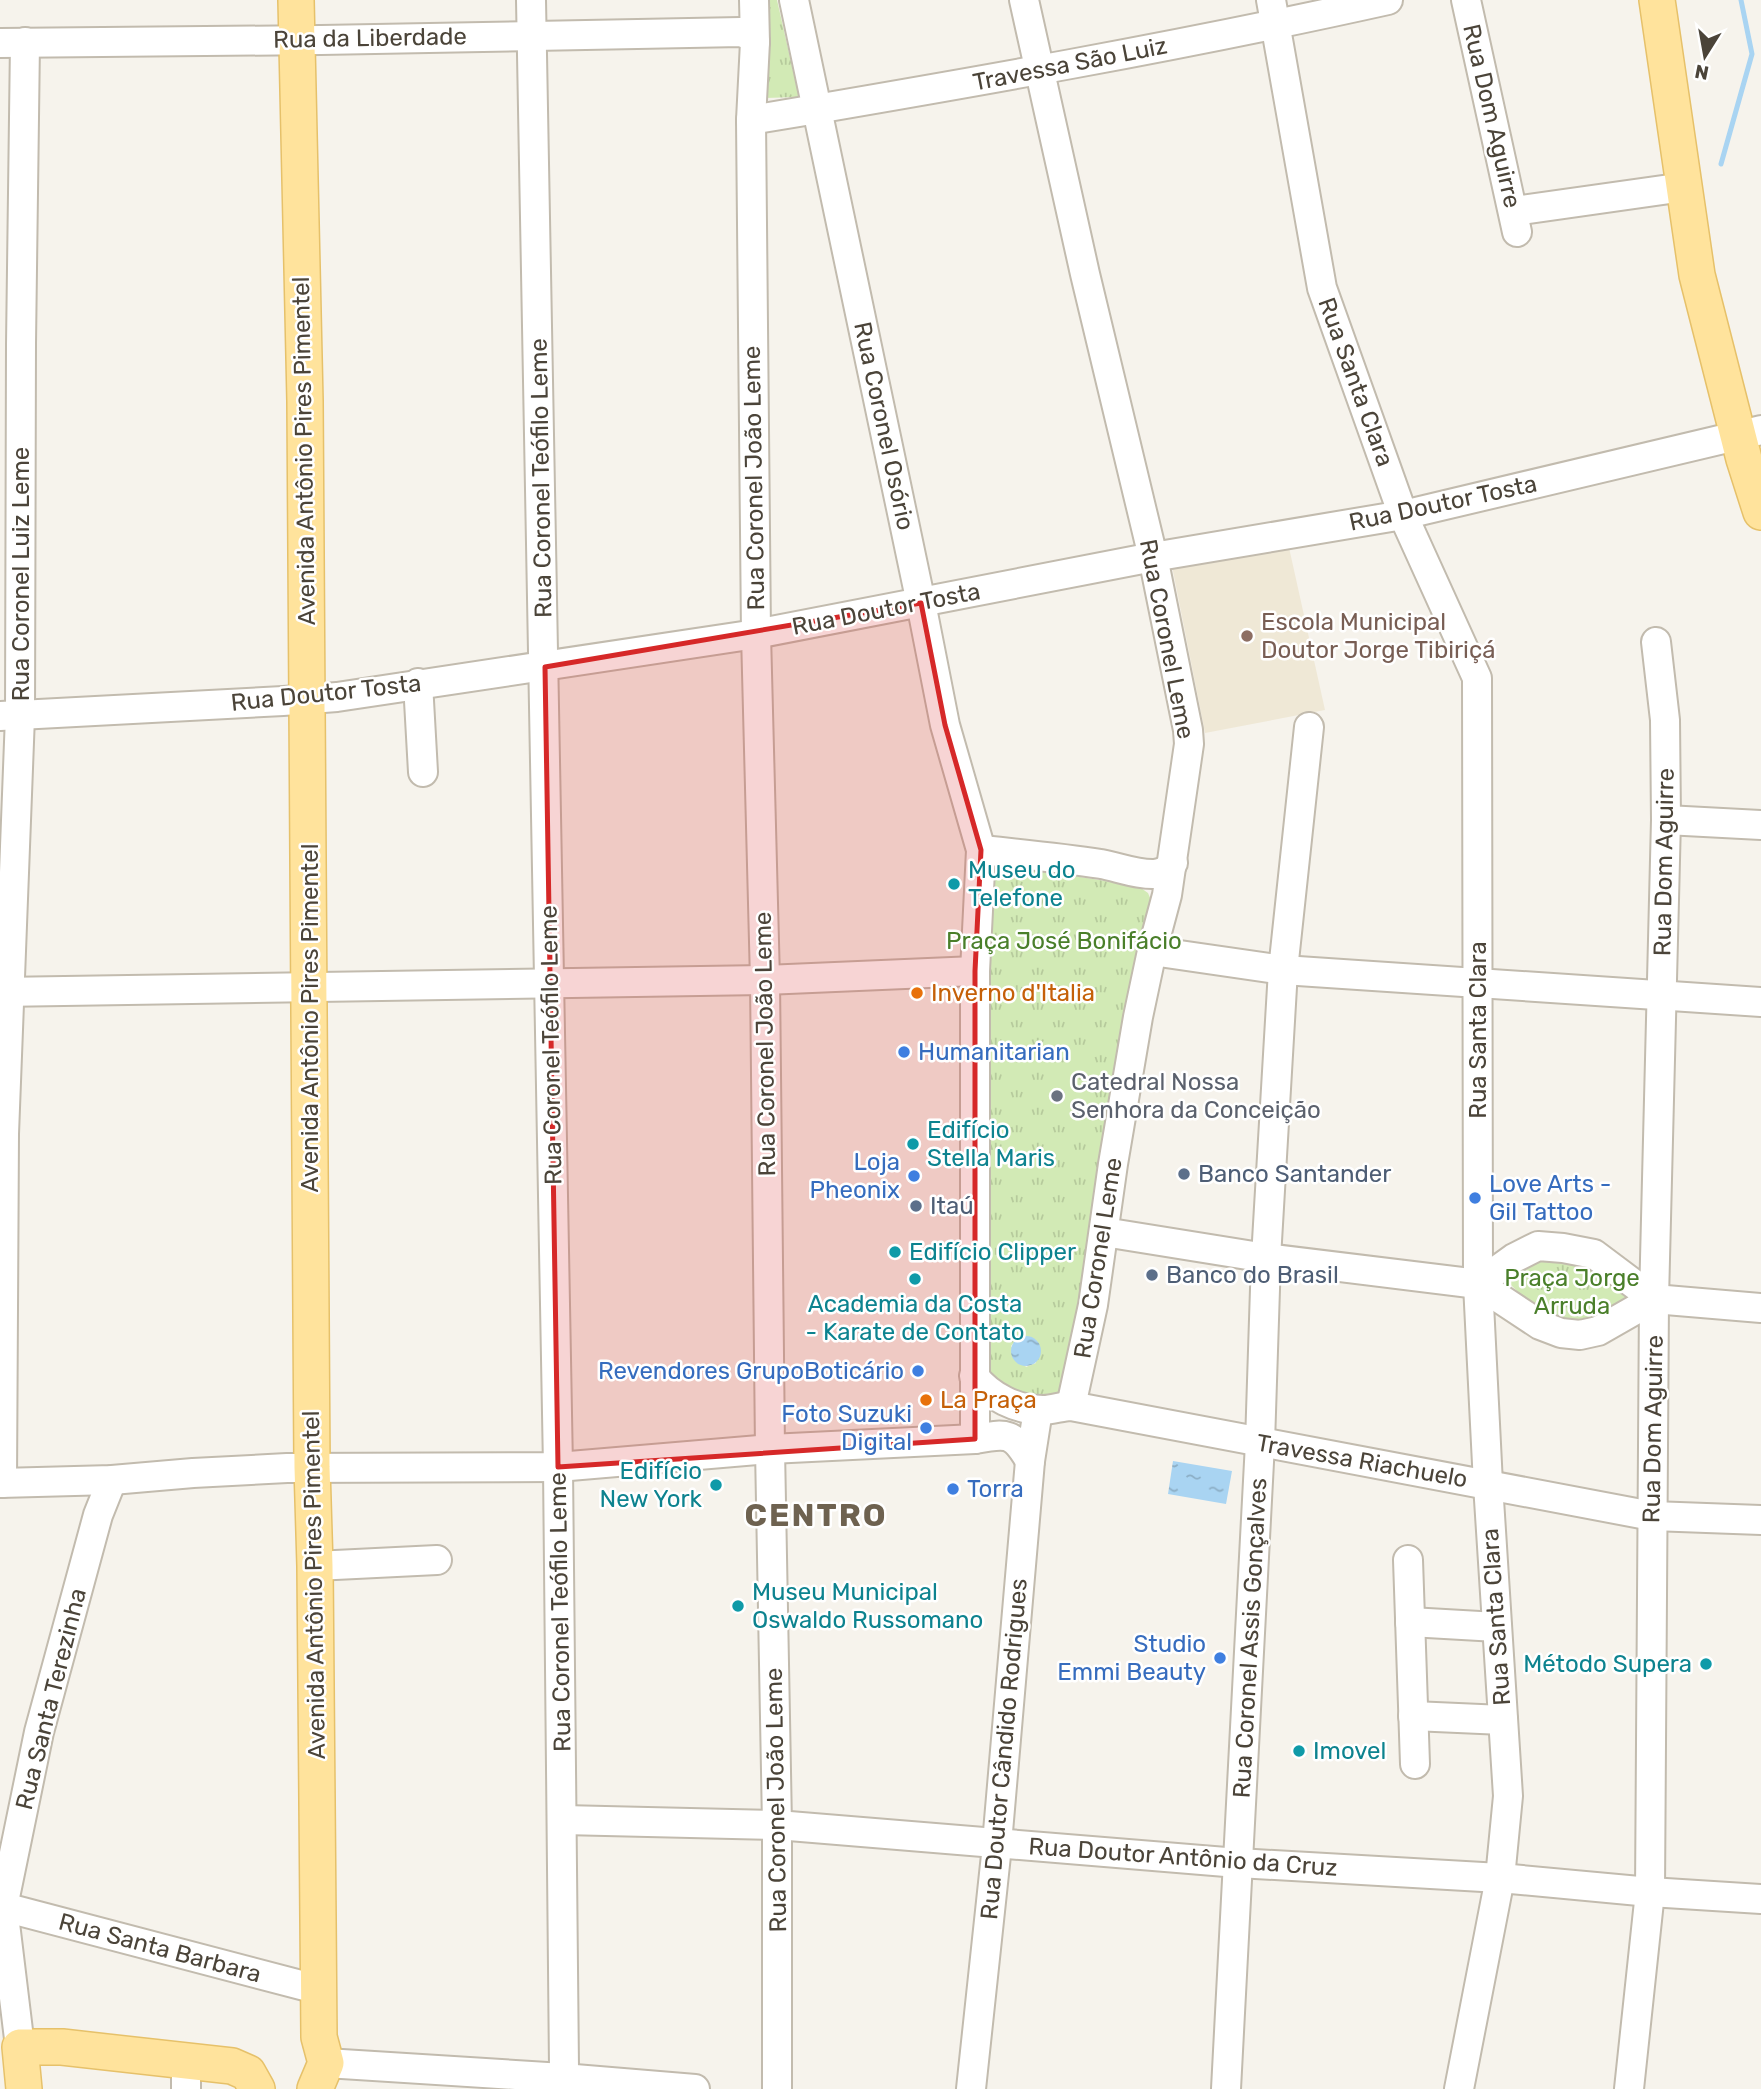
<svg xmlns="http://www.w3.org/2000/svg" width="1761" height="2089" font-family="Rubik,sans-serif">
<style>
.education{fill:#efe8d6}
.grass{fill:url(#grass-tufts);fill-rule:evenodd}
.water{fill:url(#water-ripples)}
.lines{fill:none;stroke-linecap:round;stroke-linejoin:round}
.stream{stroke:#a9d4f2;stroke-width:5}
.minor-casing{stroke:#c2bbae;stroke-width:32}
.major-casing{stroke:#e6c16a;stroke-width:38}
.minor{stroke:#fff;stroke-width:28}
.major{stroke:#ffe39c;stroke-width:35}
.marked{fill:#d62828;fill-opacity:0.2;stroke:#d62828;stroke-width:5;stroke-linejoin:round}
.education-dot{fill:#8d6e63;stroke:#fff;stroke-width:2.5}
.culture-dot{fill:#0f9aa8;stroke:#fff;stroke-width:2.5}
.food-dot{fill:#e8710a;stroke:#fff;stroke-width:2.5}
.shop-dot{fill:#3f7fe0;stroke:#fff;stroke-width:2.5}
.worship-dot{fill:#6b7280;stroke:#fff;stroke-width:2.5}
.service-dot{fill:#5c6f8a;stroke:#fff;stroke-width:2.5}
.labels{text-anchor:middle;stroke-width:5;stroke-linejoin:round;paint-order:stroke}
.street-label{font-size:24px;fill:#4b4439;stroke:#fff}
.education-label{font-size:24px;fill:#785e54;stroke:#fff;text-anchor:start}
.culture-label{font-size:24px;fill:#0d838f;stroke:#fff;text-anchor:start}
.park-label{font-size:24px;fill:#4a7f2a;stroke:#fff}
.food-label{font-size:24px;fill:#c56008;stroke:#fff;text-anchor:start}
.shop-label{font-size:24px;fill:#366cbe;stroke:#fff;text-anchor:end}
.worship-label{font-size:24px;fill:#5b616d;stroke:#fff;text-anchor:start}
.service-label{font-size:24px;fill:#4e5e75;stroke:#fff;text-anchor:start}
.district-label{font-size:32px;font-weight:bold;letter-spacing:2px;fill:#6e6250;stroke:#fff}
</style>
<defs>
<pattern id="grass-tufts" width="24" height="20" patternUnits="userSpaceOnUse" patternTransform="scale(1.75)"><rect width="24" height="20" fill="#d2eab5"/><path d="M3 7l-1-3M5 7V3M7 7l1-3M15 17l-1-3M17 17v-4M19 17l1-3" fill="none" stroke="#b6ca9c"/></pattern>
<pattern id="water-ripples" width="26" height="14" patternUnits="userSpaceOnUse" patternTransform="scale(1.75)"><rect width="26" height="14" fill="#a9d4f2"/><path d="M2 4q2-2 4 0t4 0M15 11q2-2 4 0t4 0" fill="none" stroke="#8caec5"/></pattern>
</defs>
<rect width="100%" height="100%" fill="#f6f3ec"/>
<path class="education" d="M1288,543L1325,710L1205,733L1171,561Z"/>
<g class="grass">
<path d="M764,0H777L799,97L765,98Z"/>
<path d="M1016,867L1138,886L1148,893L1151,900L1065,1389L1051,1399L1009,1394L986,1372L987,941L992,884L1000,871ZM1026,1336L1036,1363L1026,1367L1011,1346L1017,1339Z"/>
<path d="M1579,1258L1639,1295L1600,1324L1556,1322L1522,1296L1507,1281L1542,1260Z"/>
</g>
<g class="water">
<circle cx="1026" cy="1351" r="15"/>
<path d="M1173,1461L1232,1471L1226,1504L1168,1494Z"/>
</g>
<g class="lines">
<path class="stream" d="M1721,164L1752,54L1741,0"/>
<defs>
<g id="minor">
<path d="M531,0L558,1467L564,2068L558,2089"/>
<path d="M754,0L755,42L751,120L756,634L765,980L770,1449L777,1825V2089"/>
<path d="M794,0L921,603L945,725L981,850L975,971V1439"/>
<path d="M1024,0L1085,274L1153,557L1188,730L1189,744L1167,895L1152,951L1138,1017L1113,1164L1093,1305L1071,1406"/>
<path d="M1271,0L1322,288L1403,515L1477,678L1478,1284L1488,1484L1508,1796L1500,1878L1459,2089"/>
<path d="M1466,0L1517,232"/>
<path d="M0,43L321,40L741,32L751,36L755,42"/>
<path d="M751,120C964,84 1177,47 1388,0"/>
<path d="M1514,211L1684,187"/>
<path d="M418,683L423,772"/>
<path d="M0,716L283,701L337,697L756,634L1153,557L1403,515L1761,430"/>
<path d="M1666,820L1761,825"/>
<path d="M981,850C1021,854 1061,858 1101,864C1118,867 1137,875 1155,874C1163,873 1168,870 1173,863"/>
<path d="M1152,951L1283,970L1761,1002"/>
<path d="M0,992L765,980L975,971"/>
<path d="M1104,1232L1266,1258L1478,1284L1540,1325L1561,1333L1580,1335L1598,1331L1654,1299L1594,1254L1563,1248L1538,1246L1514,1258L1478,1284"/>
<path d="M1654,1299L1761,1308"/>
<path d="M974,1376C990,1397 1017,1410 1043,1410C1053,1410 1062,1406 1071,1406L1652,1516L1761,1520"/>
<path d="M0,1483L112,1480L193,1473L287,1468L558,1467L770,1449L975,1439C1007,1433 1013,1432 1030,1461"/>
<path d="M2,1483L4,1134L20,716L21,344L25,42"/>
<path d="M1408,1560L1415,1764"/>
<path d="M315,1566L437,1560"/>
<path d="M1410,1622L1497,1627"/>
<path d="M1413,1716L1503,1720"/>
<path d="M563,1820L777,1825L1238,1863L1500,1878L1650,1892L1761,1899"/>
<path d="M0,1906L320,1990"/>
<path d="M20,2047L3,1907L39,1732L98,1515L112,1480"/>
<path d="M326,2063L563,2078L695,2089"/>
<path d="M186,2089V2061"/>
<path d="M971,2089L996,1855L1030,1461L1038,1410"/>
<path d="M1226,2089L1260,1443L1266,1258L1283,970L1309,727"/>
<path d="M1629,2089L1650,1892L1654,1299L1666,820L1665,720L1656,642"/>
</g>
<g id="major">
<path d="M296,0L305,401L312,1467L315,1566L319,2037L326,2063L315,2089"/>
<path d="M1657,0L1697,275L1744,459L1761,512"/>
<path d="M24,2089L20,2047H62L232,2066L248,2073L257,2089"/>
</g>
</defs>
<use href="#minor" class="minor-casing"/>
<use href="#major" class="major-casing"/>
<use href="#minor" class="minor"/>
<use href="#major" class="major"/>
</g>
<path class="marked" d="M921,603L945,725L981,850L975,971V1439L558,1467L545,667Z"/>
<circle class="education-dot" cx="1247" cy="636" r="7"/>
<g class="culture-dot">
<circle cx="954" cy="884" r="7"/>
<circle cx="913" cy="1144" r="7"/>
<circle cx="895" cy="1252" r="7"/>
<circle cx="915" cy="1279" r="7"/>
<circle cx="716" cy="1485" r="7"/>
<circle cx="738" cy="1606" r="7"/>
<circle cx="1706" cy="1664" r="7"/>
<circle cx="1299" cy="1751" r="7"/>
</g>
<g class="food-dot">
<circle cx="917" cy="993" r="7"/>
<circle cx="926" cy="1400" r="7"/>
</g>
<g class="shop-dot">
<circle cx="904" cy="1052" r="7"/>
<circle cx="914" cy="1176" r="7"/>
<circle cx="1475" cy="1198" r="7"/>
<circle cx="918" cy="1371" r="7"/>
<circle cx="926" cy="1428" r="7"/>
<circle cx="953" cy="1489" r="7"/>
<circle cx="1220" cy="1658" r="7"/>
</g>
<circle class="worship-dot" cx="1057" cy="1096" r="7"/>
<g class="service-dot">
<circle cx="1184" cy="1174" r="7"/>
<circle cx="916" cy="1206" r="7"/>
<circle cx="1152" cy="1275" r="7"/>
</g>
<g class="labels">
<g class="street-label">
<text transform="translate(370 38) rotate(-1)" y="8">Rua da Liberdade</text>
<text transform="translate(1070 64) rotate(-11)" y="8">Travessa São Luiz</text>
<text transform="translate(1492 116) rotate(77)" y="8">Rua Dom Aguirre</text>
<text transform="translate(1356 382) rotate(70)" y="8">Rua Santa Clara</text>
<text transform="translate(884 426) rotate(78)" y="8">Rua Coronel Osório</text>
<text transform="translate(304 451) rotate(-91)" y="8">Avenida Antônio Pires Pimentel</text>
<text transform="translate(541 478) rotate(-91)" y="8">Rua Coronel Teófilo Leme</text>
<text transform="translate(754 478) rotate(-91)" y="8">Rua Coronel João Leme</text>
<text transform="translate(1443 503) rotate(-12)" y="8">Rua Doutor Tosta</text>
<text transform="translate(21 574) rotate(-90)" y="8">Rua Coronel Luiz Leme</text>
<text transform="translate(886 609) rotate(-11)" y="8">Rua Doutor Tosta</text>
<text transform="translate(1167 639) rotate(79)" y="8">Rua Coronel Leme</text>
<text transform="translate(326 693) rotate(-6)" y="8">Rua Doutor Tosta</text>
<text transform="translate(1664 862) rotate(-89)" y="8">Rua Dom Aguirre</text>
<text transform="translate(310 1018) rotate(-90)" y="8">Avenida Antônio Pires Pimentel</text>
<text transform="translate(1478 1030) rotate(-90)" y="8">Rua Santa Clara</text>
<text transform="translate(765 1044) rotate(-91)" y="8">Rua Coronel João Leme</text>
<text transform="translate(551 1045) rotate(-91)" y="8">Rua Coronel Teófilo Leme</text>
<text transform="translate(1098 1258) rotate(-81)" y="8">Rua Coronel Leme</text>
<text transform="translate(1653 1429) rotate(-89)" y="8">Rua Dom Aguirre</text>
<text transform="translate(1362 1461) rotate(10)" y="8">Travessa Riachuelo</text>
<text transform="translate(314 1585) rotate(-91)" y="8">Avenida Antônio Pires Pimentel</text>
<text transform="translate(560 1612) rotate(-91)" y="8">Rua Coronel Teófilo Leme</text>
<text transform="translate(1496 1617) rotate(-94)" y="8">Rua Santa Clara</text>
<text transform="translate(1250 1638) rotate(-87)" y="8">Rua Coronel Assis Gonçalves</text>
<text transform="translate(51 1699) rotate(-76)" y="8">Rua Santa Terezinha</text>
<text transform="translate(1004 1749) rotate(-85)" y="8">Rua Doutor Cândido Rodrigues</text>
<text transform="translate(776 1800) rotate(-91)" y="8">Rua Coronel João Leme</text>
<text transform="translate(1183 1857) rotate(4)" y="8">Rua Doutor Antônio da Cruz</text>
<text transform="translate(160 1948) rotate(15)" y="8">Rua Santa Barbara</text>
</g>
<g class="education-label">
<text x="1261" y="630">Escola Municipal<tspan x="1261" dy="28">Doutor Jorge Tibiriçá</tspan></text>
</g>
<g class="culture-label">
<text x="968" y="878">Museu do<tspan x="968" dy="28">Telefone</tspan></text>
<text x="927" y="1138">Edifício<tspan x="927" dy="28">Stella Maris</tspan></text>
<text x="909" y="1260">Edifício Clipper</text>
<text x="915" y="1312" text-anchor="middle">Academia da Costa<tspan x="915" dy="28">- Karate de Contato</tspan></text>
<text x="702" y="1479" text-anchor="end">Edifício<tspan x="702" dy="28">New York</tspan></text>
<text x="752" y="1600">Museu Municipal<tspan x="752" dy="28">Oswaldo Russomano</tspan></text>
<text x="1692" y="1672" text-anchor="end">Método Supera</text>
<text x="1313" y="1759">Imovel</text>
</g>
<g class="park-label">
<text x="1064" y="949">Praça José Bonifácio</text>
<text x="1572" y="1286">Praça Jorge<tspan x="1572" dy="28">Arruda</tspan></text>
</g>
<g class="food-label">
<text x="931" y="1001">Inverno d'Italia</text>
<text x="940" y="1408">La Praça</text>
</g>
<g class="shop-label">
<text x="918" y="1060" text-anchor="start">Humanitarian</text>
<text x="900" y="1170">Loja<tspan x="900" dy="28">Pheonix</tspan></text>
<text x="1489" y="1192" text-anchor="start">Love Arts -<tspan x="1489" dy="28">Gil Tattoo</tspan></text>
<text x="904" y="1379">Revendores GrupoBoticário</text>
<text x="912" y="1422">Foto Suzuki<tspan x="912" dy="28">Digital</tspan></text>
<text x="967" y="1497" text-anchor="start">Torra</text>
<text x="1206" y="1652">Studio<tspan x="1206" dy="28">Emmi Beauty</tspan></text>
</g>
<g class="worship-label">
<text x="1071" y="1090">Catedral Nossa<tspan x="1071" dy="28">Senhora da Conceição</tspan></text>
</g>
<g class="service-label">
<text x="1198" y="1182">Banco Santander</text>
<text x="930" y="1214">Itaú</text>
<text x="1166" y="1283">Banco do Brasil</text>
</g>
<g class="district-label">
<text x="816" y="1526">CENTRO</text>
</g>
</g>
<g transform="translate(1705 56) rotate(191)" stroke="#ffffff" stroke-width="5" paint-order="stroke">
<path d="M0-5L12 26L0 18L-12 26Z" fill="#4b4439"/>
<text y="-10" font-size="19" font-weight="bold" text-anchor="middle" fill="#4b4439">N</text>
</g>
</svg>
